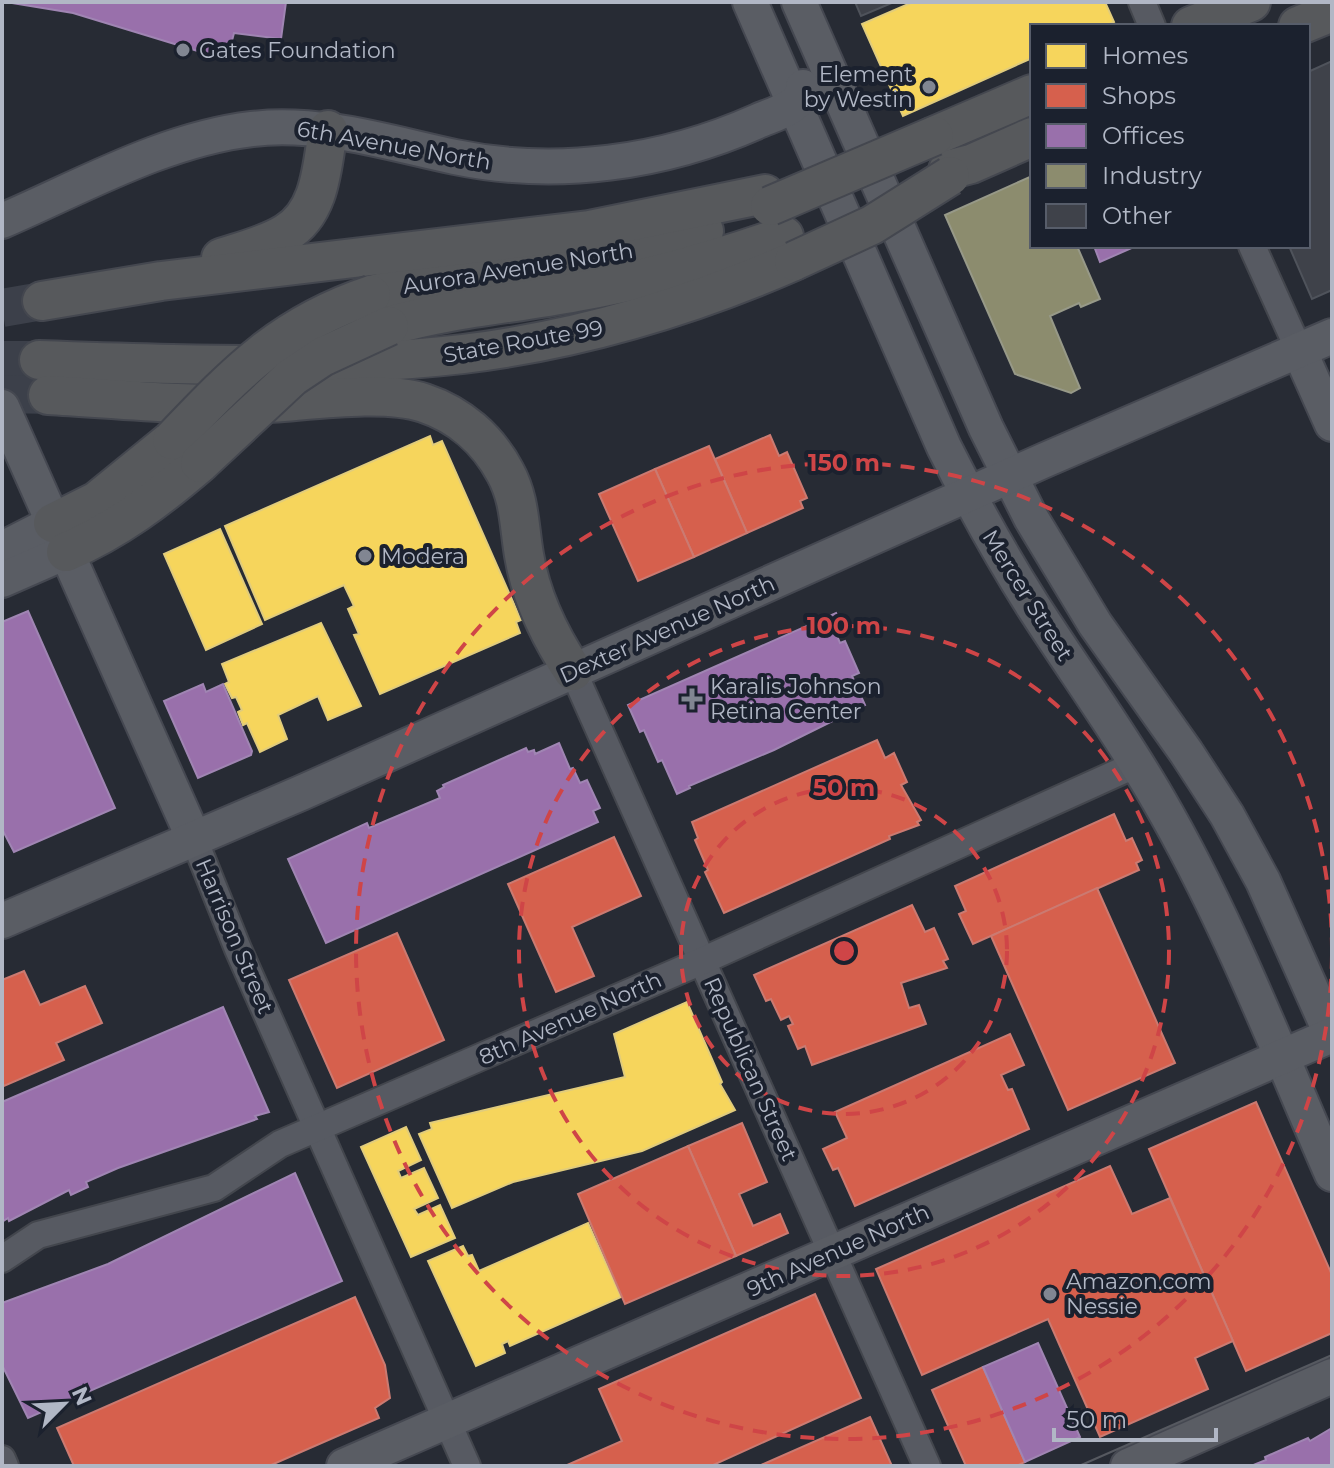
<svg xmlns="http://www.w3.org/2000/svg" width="1334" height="1468" font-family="Montserrat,sans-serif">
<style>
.homes{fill:#f6d55c;stroke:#e1cc7c;stroke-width:2}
.shops{fill:#d6604d;stroke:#cb7a71;stroke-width:2}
.offices{fill:#9970ab;stroke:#a085b3;stroke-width:2}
.industry{fill:#8c8c6e;stroke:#979988;stroke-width:2}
.building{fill:#3f424a;stroke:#4f535b;stroke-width:2}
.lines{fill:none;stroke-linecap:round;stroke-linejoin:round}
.highway-tunnel{stroke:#3c404a;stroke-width:38;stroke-dasharray:38 19;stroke-linecap:butt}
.minor-casing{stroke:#43464d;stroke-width:30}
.major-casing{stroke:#454851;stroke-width:38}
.highway-casing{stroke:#44474f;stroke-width:42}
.minor{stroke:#575a62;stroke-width:26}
.major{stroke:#5a5d64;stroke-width:34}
.highway{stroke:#57595c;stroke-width:38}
.tram{stroke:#565960;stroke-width:2}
.highway-bridge-casing{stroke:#44474f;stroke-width:42;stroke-linecap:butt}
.highway-bridge{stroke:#57595c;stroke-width:38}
.ring{fill:none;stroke:#cf4547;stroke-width:4;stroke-dasharray:14 10}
.poi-dot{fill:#818692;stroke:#1b212e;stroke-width:3}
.labels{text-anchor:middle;stroke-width:8;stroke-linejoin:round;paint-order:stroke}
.poi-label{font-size:22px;fill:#b1b7c5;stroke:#1b212e;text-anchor:start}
.street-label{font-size:22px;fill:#b1b7c5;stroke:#1b212e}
.centre{fill:#cf4547;stroke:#1b212e;stroke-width:4}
.ring-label{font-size:24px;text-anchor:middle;font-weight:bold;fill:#cf4547;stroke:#1b212e;stroke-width:8;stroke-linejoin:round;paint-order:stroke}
</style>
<rect width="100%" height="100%" fill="#272b34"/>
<g class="homes">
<path d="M913,2H1105L1114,22L1105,26H1032V58L903,116L862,24Z"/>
<path d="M430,436L433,445L442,441L521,620L516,622L520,633L380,694L354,635L359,634L348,609L354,606L344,585L265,620L225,526Z"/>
<path d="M220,529L262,624L206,650L164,554Z"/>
<path d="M321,623L361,706L328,720L318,696L278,715L287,739L260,752L247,723L243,725L238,712L242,710L236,697L232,698L225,684L229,682L222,664Z"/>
<path d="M687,1002L722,1082L720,1084L735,1110L642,1151L513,1182L452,1208L419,1134L432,1129L430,1123L625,1077L614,1034Z"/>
<path d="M406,1127L421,1160L398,1171L401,1178L424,1168L438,1198L414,1209L418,1215L440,1205L455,1238L411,1257L361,1147Z"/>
<path d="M588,1223L621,1297L510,1346L508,1341L502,1344L505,1353L476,1366L428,1261L463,1246L468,1256L472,1255L479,1271Z"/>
</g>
<g class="shops">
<path d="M770,435L779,456L787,452L807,498L800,501L803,508L747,533L715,459Z"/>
<path d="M709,446L747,533L694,557L655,469Z"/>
<path d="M655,469L694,557L638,581L599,494Z"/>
<path d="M877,740L885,758L894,753L907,782L901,785L921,820L917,822L919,825L889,836L890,839L724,913L705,872L708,870L695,840L698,838L692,822Z"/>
<path d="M1114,814L1126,841L1132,838L1142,860L1136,863L1139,870L973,944L959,914L966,911L955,886Z"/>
<path d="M614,837L641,896L572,927L594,976L556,992L508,884Z"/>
<path d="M1097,888L1175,1063L1068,1110L991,936Z"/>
<path d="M912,905L925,932L934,928L948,959L943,961L947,968L901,983L909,1008L919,1005L926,1024L812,1065L805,1046L798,1049L788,1026L793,1024L789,1016L781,1020L771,999L766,1001L754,975Z"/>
<path d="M397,933L444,1040L337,1088L289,980Z"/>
<path d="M24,971L40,1005L85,986L102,1023L56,1043L64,1060L4,1086L2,1081V980Z"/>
<path d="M1010,1034L1024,1065L1001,1075L1008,1090L1012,1089L1029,1129L855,1206L838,1168L833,1170L823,1149L847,1138L835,1112Z"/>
<path d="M1256,1102L1332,1275V1333L1246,1371L1149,1149Z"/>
<path d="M742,1123L767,1182L739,1194L753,1226L780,1214L788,1233L736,1256L688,1146Z"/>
<path d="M688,1146L736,1256L625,1304L578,1194Z"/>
<path d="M1110,1166L1132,1214L1170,1198L1233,1341L1195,1358L1208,1389L1100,1437L1048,1319L922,1375L876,1269Z"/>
<path d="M815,1294L861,1398L711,1466H565L622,1441L599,1389Z"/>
<path d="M355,1297L385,1365L390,1398L375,1408L379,1418L269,1466H74L57,1428Z"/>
<path d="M983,1367L1025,1462L1016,1466H966L932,1390Z"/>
<path d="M870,1417L892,1466H762L761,1465Z"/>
</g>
<g class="offices">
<path d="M6,2H286L281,39L234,33L227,60L73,13Z"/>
<path d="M1094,246H1136L1100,262Z"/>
<path d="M28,611L115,808L14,852L2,829V622Z"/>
<path d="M836,613L845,633L837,636L840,643L845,641L859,673L852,676L865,705L774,750L689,786L690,788L677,794L662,760L658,762L644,730L640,732L628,705Z"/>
<path d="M203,684L206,692L223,684L252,751L251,755L198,778L164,701Z"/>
<path d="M559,743L570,769L573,768L580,783L587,780L600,808L593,811L598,822L326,943L288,859L367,823L369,828L440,798L437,791L444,787L443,785L526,748L528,752L534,750L535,754Z"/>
<path d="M223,1007L269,1112L255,1116L257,1119L118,1168L86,1182L88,1187L71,1195L69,1190L9,1221L8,1218L2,1222V1102Z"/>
<path d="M295,1173L342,1281L28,1418L2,1365V1303L108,1264Z"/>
<path d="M1038,1343L1080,1437L1025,1462L983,1367Z"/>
<path d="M1332,1428V1466H1251L1266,1460L1265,1457L1308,1438L1310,1441Z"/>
</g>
<path class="industry" d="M1032,176V246H1077L1100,299L1081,307L1079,303L1050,316L1080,388L1071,393L1015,374L945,215Z"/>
<g class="building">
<path d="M855,2H894L861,16Z"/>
<path d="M1332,61V290L1312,299L1289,246H1308V72Z"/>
</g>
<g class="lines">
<g class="highway-tunnel">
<path d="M2,308L42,301"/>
<path d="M2,360H39"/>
<path d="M2,394L48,395"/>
</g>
<defs>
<g id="minor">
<path d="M1142,2L1152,26"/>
<path d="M1252,246L1299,350"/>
<path d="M573,671L927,1466"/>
<path d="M194,839L238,949L467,1466"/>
<path d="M2,1259L38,1235L214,1188L280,1144L702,961L1137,764"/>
<path d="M2,1459L5,1466"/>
</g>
<g id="major">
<path d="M750,2L944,447C971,501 1000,554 1033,606C1074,670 1120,733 1158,799C1227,918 1277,1048 1332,1174"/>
<path d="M799,2L986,428L1031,518L1095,624L1186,752L1227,815L1263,881L1332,1036"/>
<path d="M2,221C81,187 165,139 252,129C321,121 389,143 455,157C557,178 664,163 758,121C774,114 803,107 803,87"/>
<path d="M1299,350L1332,424"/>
<path d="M2,407L194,839"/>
<path d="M2,549L53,523"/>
<path d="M2,580L66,552"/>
<path d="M2,921L301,793L1045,460L1332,336"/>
<path d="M344,1466L1332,1035"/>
<path d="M1128,1466L1332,1376"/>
</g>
<g id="highway">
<path d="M1191,26L1251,2"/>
<path d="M1298,26L1332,12"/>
<path d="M934,136L1032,94"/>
<path d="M948,170L971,164L1032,137"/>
<path d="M221,258C242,251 267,245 286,233C321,212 322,166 328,130"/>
<path d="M371,295L442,278L604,257L704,231"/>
<path d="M42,301L161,281L589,230L765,194"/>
<path d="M389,326C451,308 513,304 576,292C647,280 716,260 784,236"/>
<path d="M39,360C180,365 322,370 463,354C577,340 689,307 794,261"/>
<path d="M48,395C117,399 186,406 255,404C303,402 380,389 424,403C460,415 488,440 505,472C520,499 519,526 524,555C531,598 549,635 573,671"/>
<path d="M53,523L97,501L172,440"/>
<path d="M66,552C117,530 158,499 200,463"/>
</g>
</defs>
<use href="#minor" class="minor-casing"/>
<use href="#major" class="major-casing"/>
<use href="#highway" class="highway-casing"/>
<use href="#minor" class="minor"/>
<use href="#major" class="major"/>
<use href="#highway" class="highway"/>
<path class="tram" d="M1079,1466L1332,1355"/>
<defs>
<g id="highway-bridge">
<path d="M770,206L934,136"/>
<path d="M794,261L872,225L950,176"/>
<path d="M172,440C236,373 281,325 371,295"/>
<path d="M200,463L292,377L322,357L389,326"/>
</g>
</defs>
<use href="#highway-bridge" class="highway-bridge-casing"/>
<use href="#highway-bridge" class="highway-bridge"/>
</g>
<g class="ring">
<circle cx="844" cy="951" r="163"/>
<circle cx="844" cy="951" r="325"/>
<path d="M1332 955A488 488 0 1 1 1332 947"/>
</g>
<g class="poi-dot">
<circle cx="183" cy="50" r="8"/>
<circle cx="929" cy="87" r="8"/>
<circle cx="365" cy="556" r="8"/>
<path d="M688 687h8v8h8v8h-8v8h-8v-8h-8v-8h8z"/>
<circle cx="1050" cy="1294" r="8"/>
</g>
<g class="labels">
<g class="poi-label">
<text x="199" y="58">Gates Foundation</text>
<text x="913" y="82" text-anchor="end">Element<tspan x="913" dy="25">by Westin</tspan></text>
<text x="381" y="564">Modera</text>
<text x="710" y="694">Karalis Johnson<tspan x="710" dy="25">Retina Center</tspan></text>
<text x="1066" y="1289">Amazon.com<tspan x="1066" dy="25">Nessie</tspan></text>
</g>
<g class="street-label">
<text transform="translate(394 145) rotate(10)" y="8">6th Avenue North</text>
<text transform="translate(518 268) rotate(-9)" y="8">Aurora Avenue North</text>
<text transform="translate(523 341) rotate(-10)" y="8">State Route 99</text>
<text transform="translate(1028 595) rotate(58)" y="8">Mercer Street</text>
<text transform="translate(667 629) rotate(-24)" y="8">Dexter Avenue North</text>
<text transform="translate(235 936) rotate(67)" y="8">Harrison Street</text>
<text transform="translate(570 1018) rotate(-24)" y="8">8th Avenue North</text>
<text transform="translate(751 1069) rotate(66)" y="8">Republican Street</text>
<text transform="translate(838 1250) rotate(-24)" y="8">9th Avenue North</text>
</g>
</g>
<circle cx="844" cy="951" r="12" class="centre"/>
<g class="ring-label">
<text x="844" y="471">150 m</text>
<text x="844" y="634">100 m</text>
<text x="844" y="796">50 m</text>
</g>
<rect width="1334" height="1468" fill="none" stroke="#b1b7c5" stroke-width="8"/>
<rect x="1030" y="24" width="280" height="224" fill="#1b212e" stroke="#575d6a" stroke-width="2"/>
<rect x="1046" y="44" width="40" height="24" fill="#f6d55c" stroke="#575d6a" stroke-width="2"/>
<text x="1102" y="64" font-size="24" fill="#b1b7c5">Homes</text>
<rect x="1046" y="84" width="40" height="24" fill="#d6604d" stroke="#575d6a" stroke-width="2"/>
<text x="1102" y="104" font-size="24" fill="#b1b7c5">Shops</text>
<rect x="1046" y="124" width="40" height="24" fill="#9970ab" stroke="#575d6a" stroke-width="2"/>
<text x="1102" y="144" font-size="24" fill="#b1b7c5">Offices</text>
<rect x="1046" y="164" width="40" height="24" fill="#8c8c6e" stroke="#575d6a" stroke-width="2"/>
<text x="1102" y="184" font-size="24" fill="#b1b7c5">Industry</text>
<rect x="1046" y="204" width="40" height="24" fill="#3f424a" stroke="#575d6a" stroke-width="2"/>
<text x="1102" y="224" font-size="24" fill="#b1b7c5">Other</text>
<g transform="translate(64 1404) rotate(66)" stroke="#1b212e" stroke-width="6" paint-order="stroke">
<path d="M0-6L14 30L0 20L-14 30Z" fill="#b1b7c5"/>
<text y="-12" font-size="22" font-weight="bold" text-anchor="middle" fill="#b1b7c5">N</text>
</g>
<path d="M1054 1428v12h162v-12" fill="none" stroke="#b1b7c5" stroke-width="4"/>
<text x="1066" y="1428" font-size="24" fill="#b1b7c5" stroke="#1b212e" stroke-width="6" paint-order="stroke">50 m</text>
</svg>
